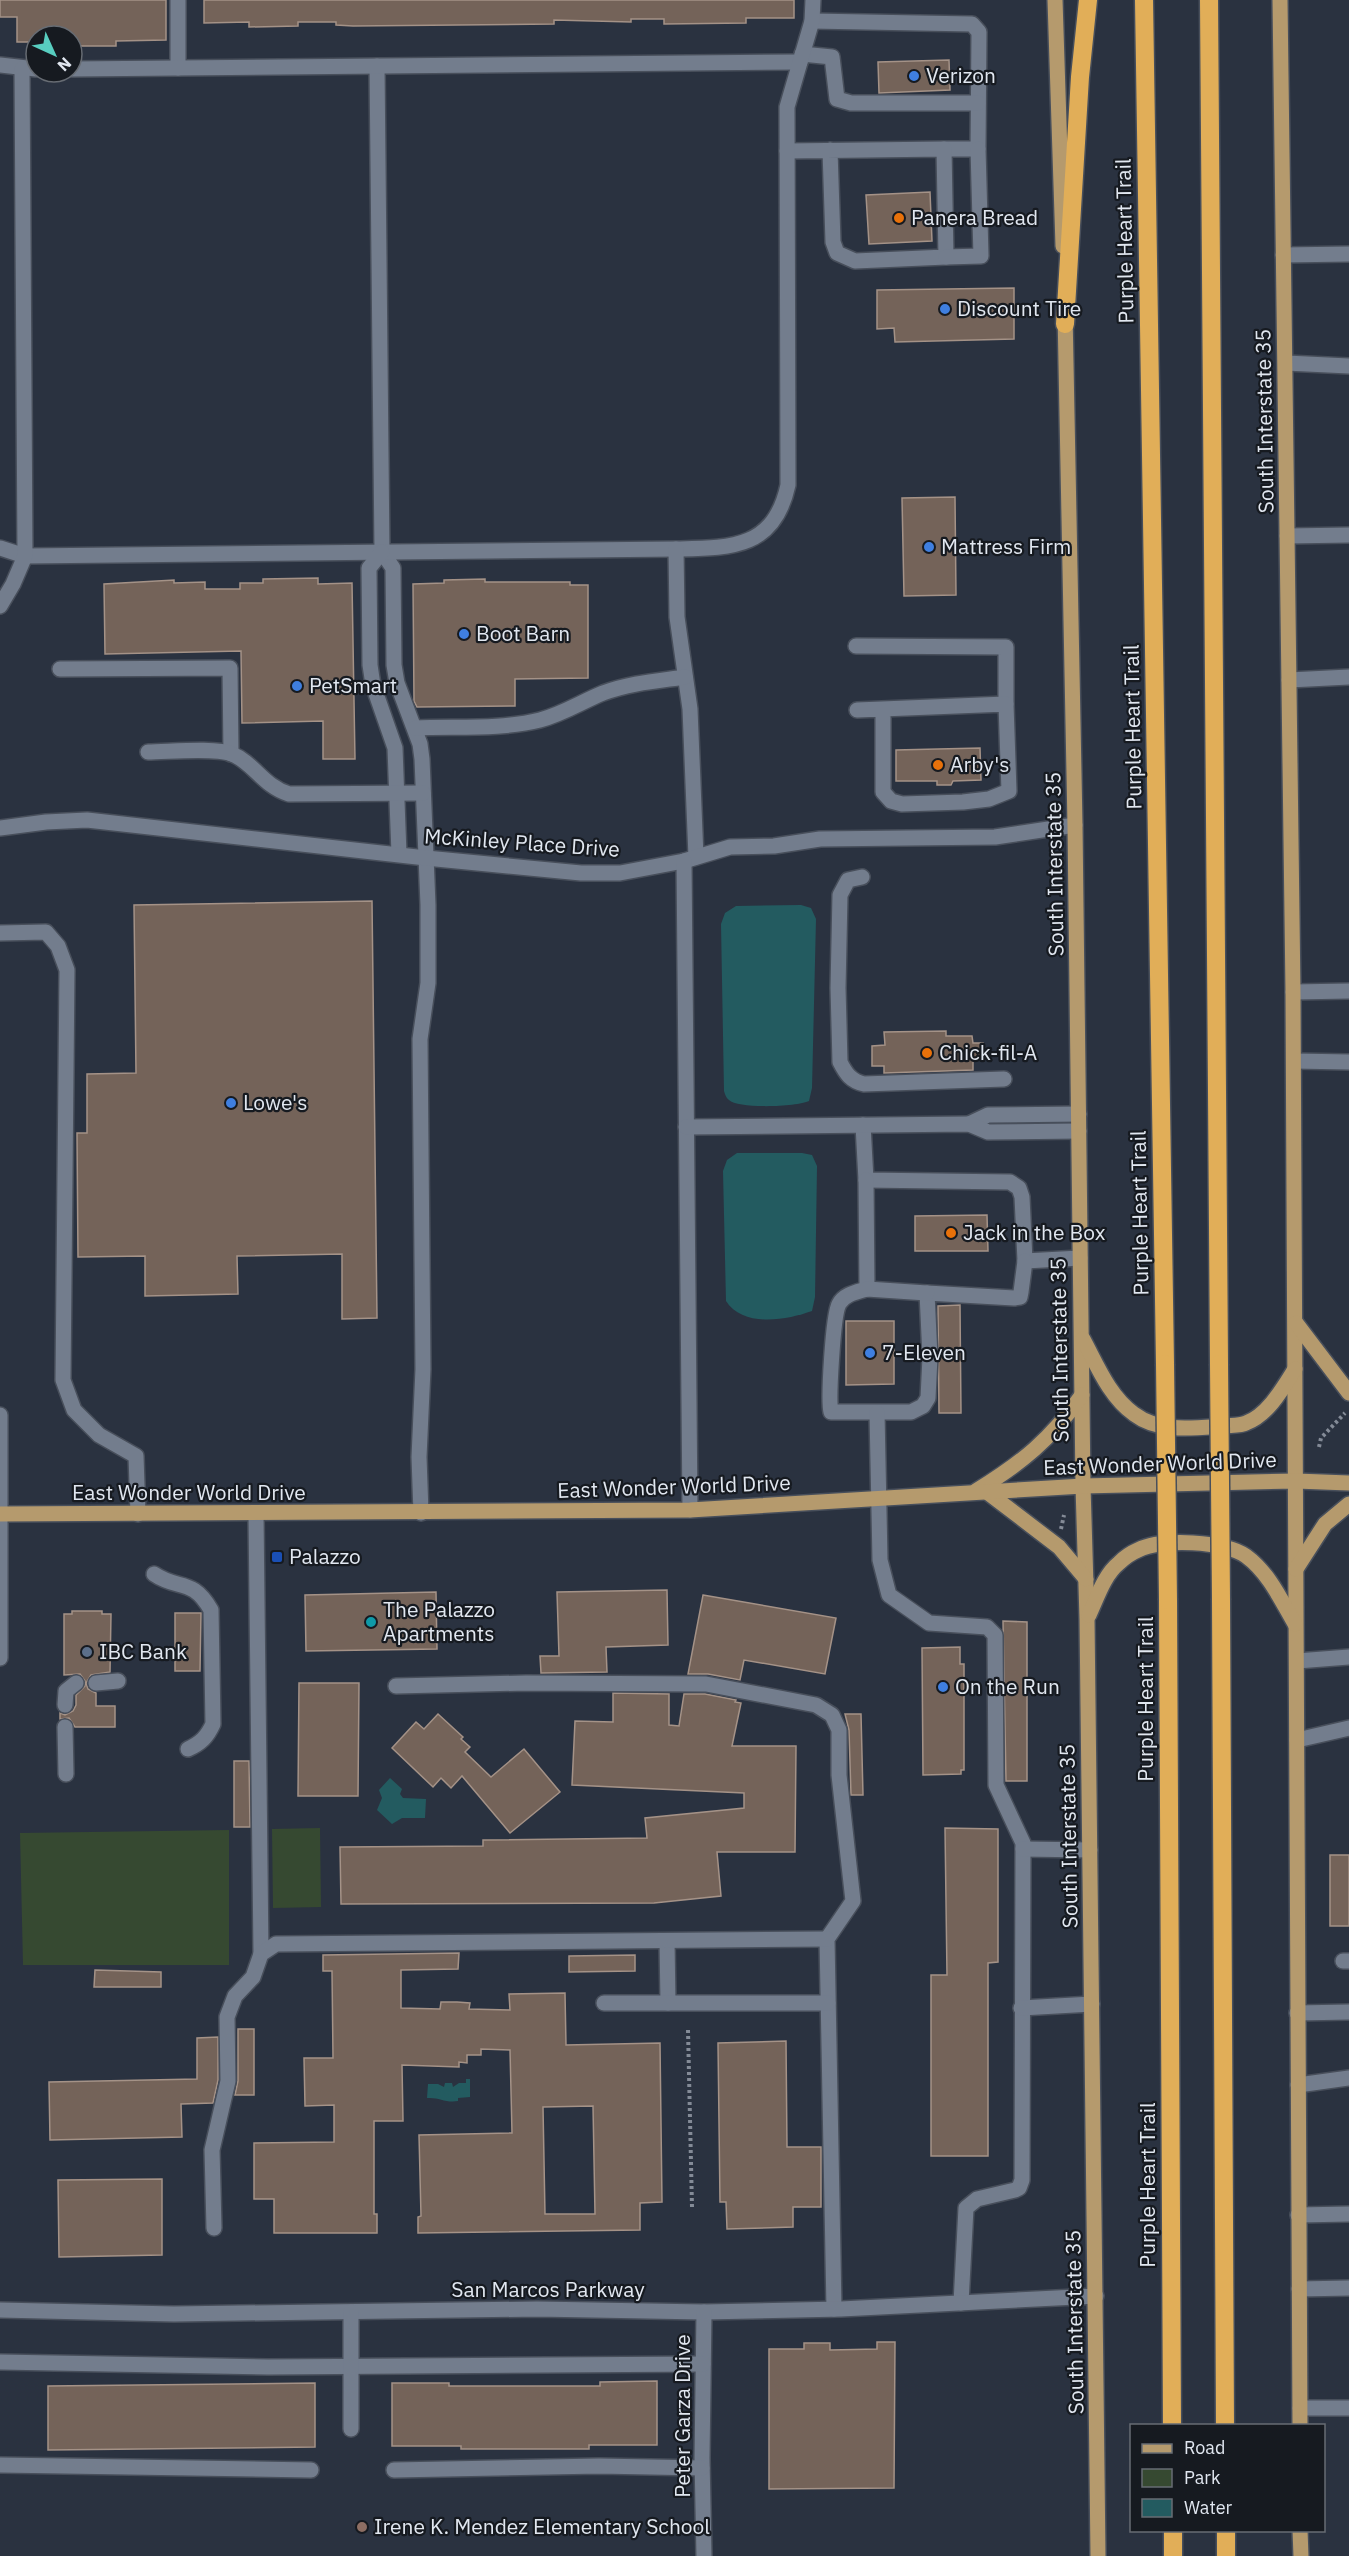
<svg xmlns="http://www.w3.org/2000/svg" width="1349" height="2556" font-family="'IBM Plex Sans',sans-serif">
<style>
.green{fill:#364931}
.water{fill:#235b60}
.building{fill:#746359;stroke:#a49287;stroke-width:1.5;fill-rule:evenodd}
.lines{fill:none;stroke-linecap:round;stroke-linejoin:round}
.minor-casing{stroke:#484f5b;stroke-width:18}
.major-casing{stroke:#484f5b;stroke-width:18}
.highway-casing{stroke:#484f5b;stroke-width:21}
.path{stroke:#848b97;stroke-width:4;stroke-dasharray:3 3;stroke-linecap:butt}
.minor{stroke:#737d8d;stroke-width:15}
.major{stroke:#b59a6d;stroke-width:15}
.highway{stroke:#e1ae58;stroke-width:18}
.highway-bridge-casing{stroke:#484f5b;stroke-width:21;stroke-linecap:butt}
.highway-bridge{stroke:#e1ae58;stroke-width:18}
.shop-dot{fill:#3f7fe0;stroke:#161a20;stroke-width:2}
.food-dot{fill:#e8710a;stroke:#161a20;stroke-width:2}
.transit-dot{fill:#1a4fb4;stroke:#161a20;stroke-width:2}
.culture-dot{fill:#0f9aa8;stroke:#161a20;stroke-width:2}
.service-dot{fill:#5c6f8a;stroke:#161a20;stroke-width:2}
.education-dot{fill:#8d6e63;stroke:#161a20;stroke-width:2}
.labels{text-anchor:middle;stroke-width:4.5;stroke-linejoin:round;paint-order:stroke}
.poi-label{font-size:21px;fill:#e1e7f0;stroke:#161a20;text-anchor:start}
.street-label{font-size:21px;fill:#e1e7f0;stroke:#161a20}
</style>
<rect width="100%" height="100%" fill="#2a3240"/>
<g class="green">
<path d="M320,1828L321,1907L273,1908L272,1829Z"/>
<path d="M229,1830V1965H23L20,1833Z"/>
</g>
<g class="water">
<path d="M801,905L811,908L816,919L812,1088L809,1101C797,1107 738,1109 729,1100C726,1098 725,1094 724,1091L721,924L725,913L736,906Z"/>
<path d="M737,1153H802L812,1155L817,1166L815,1297L812,1311C787,1320 743,1328 726,1301L723,1171L727,1160Z"/>
<path d="M390,1778L402,1789L400,1794L403,1798L426,1799L425,1818H402L392,1824L377,1810L382,1798L379,1790Z"/>
<path d="M466,2079H470V2097L458,2098V2101C445,2103 439,2097 427,2098L428,2084H438L444,2087L445,2083H452L453,2087L459,2083H466Z"/>
</g>
<g class="building">
<path d="M0,0H166V40L116,41V46H72V36H36V42H17V17H0Z"/>
<path d="M204,0H794V18H746V23L664,24V19H631V22L554,20V24L353,26L336,25V22H298V26L249,27V22L204,23Z"/>
<path d="M949,60L950,90L879,93L878,62Z"/>
<path d="M930,192L932,241L869,244L866,195Z"/>
<path d="M1014,288V339L895,342L894,328L877,329V290Z"/>
<path d="M955,497L956,595L904,596L902,498Z"/>
<path d="M318,578V584L352,583L355,759H323V721L242,723L241,651L105,654L104,584L174,580V583L205,582V589H240V583H263V579Z"/>
<path d="M485,579V582H570V585H588V678L515,679V706L417,707L414,701L413,584L444,583V580Z"/>
<path d="M980,748L981,780L953,781L951,785H937V781H896V750Z"/>
<path d="M372,901L377,1318L342,1319V1254L237,1256L238,1294L145,1296V1256L78,1257L77,1133H87V1074L136,1073L134,905Z"/>
<path d="M946,1031V1036H972L973,1043H983V1059H973V1070L884,1073V1066H872V1046L885,1045L884,1032Z"/>
<path d="M987,1215L988,1251H915V1216Z"/>
<path d="M960,1305L961,1413H939L938,1306Z"/>
<path d="M846,1321H894V1384L846,1385Z"/>
<path d="M667,1590L668,1645L606,1647L607,1672L541,1673L540,1656H559L557,1592Z"/>
<path d="M436,1592L437,1649L306,1651L305,1595Z"/>
<path d="M703,1595L836,1618L825,1674L744,1660L740,1680L708,1674H688Z"/>
<path d="M72,1611H102V1614H111L110,1672L91,1675L86,1683L88,1689L96,1693V1706H115V1727H75L69,1718L60,1719V1713L65,1715L73,1711L76,1705V1695L85,1686V1681L80,1674L64,1675V1614H72Z"/>
<path d="M175,1613H201L200,1671H175Z"/>
<path d="M1003,1621L1027,1622V1781H1006Z"/>
<path d="M960,1647V1664H964V1770H961V1774L923,1775L922,1648Z"/>
<path d="M299,1683H359L358,1796H298Z"/>
<path d="M613,1693L669,1694V1725L679,1726L684,1694H705L736,1700L735,1702L741,1703L732,1746H796L795,1852H717L721,1896L654,1903L341,1904L340,1847L483,1846V1840L647,1838L645,1818L744,1808V1793L572,1785L575,1721L613,1722Z"/>
<path d="M438,1714L463,1737L461,1739L470,1747L465,1752L491,1777L524,1749L560,1792L510,1833L462,1776L451,1788L441,1778L433,1787L392,1748L416,1722L424,1729Z"/>
<path d="M845,1714H861L863,1795H851L849,1730Z"/>
<path d="M234,1761H249L250,1827H234Z"/>
<path d="M945,1828L998,1829V1962L988,1963V2156H931V1975H947Z"/>
<rect x="1330" y="1855" width="19" height="71"/>
<path d="M459,1953L458,1969L401,1970V2008L440,2009L441,2002H457L470,2003L469,2009L510,2010L509,1994L565,1993L566,2045L660,2043L662,2202L640,2203V2230L418,2233V2217L421,2216L419,2135L512,2133L510,2050L481,2049V2055H467V2063L459,2062V2067L402,2065L403,2121H374V2214H377V2233H274V2199H254V2143L334,2142V2105L305,2106L304,2058H333L332,1971H323V1955ZM593,2106L595,2214H545L543,2107Z"/>
<path d="M635,1955V1971L569,1972V1956Z"/>
<path d="M95,1970L161,1972V1987H94Z"/>
<path d="M238,2029H254V2095H235L238,2081Z"/>
<path d="M218,2037V2080L213,2103L181,2104L182,2137L50,2140L49,2082L197,2079V2038Z"/>
<path d="M786,2041L787,2147H821V2207H793V2227L727,2229L726,2202H720L718,2043Z"/>
<path d="M162,2179V2255L59,2257L58,2180Z"/>
<path d="M877,2342H895L894,2488L769,2489V2349H804V2343H830V2350L877,2349Z"/>
<path d="M657,2381V2445H589V2449H461V2446H392V2383H449V2386H600V2382Z"/>
<path d="M315,2383V2447L48,2450V2386Z"/>
</g>
<g class="lines">
<defs>
<g id="minor">
<path d="M178,0V68"/>
<path d="M812,21L972,24L979,32L978,149H944"/>
<path d="M802,54L832,57L837,99L851,103H978"/>
<path d="M0,65L36,69"/>
<path d="M377,66L382,552L393,568L394,665L397,683L420,744L422,759L428,905V983L420,1039L423,1369L419,1457L421,1513"/>
<path d="M72,69L800,62"/>
<path d="M787,151L944,149L946,257L855,261L837,253L833,242L830,150"/>
<path d="M1283,255L1349,254"/>
<path d="M946,257L981,256L978,149"/>
<path d="M1286,363L1349,366"/>
<path d="M1287,536L1349,535"/>
<path d="M0,548L25,556L676,549C731,548 774,549 788,485L787,107L812,21L813,0"/>
<path d="M676,549L677,617L690,709L696,857"/>
<path d="M382,552L369,568L370,665L373,685L395,748L399,854"/>
<path d="M0,606L13,584L25,556L22,69"/>
<path d="M856,646L1006,647V704"/>
<path d="M60,669L230,668L231,754"/>
<path d="M1289,680L1349,677"/>
<path d="M857,710L1006,704L1009,791L989,799L963,802L902,804L891,801L883,792V709"/>
<path d="M415,728C455,726 500,730 540,720C563,714 581,702 603,693C630,683 657,681 685,677"/>
<path d="M148,752C168,752 215,747 232,754C254,763 263,786 289,794L423,793"/>
<path d="M0,828L46,822L87,820L426,858L581,873H620L684,861L730,847L774,846L820,839L995,837L1075,825"/>
<path d="M684,861L690,1510"/>
<path d="M862,877L848,880L840,895L838,988L840,1062C846,1074 851,1081 864,1084L1004,1079"/>
<path d="M0,933L46,932L58,946L67,970L63,1380L74,1410L99,1435L136,1456L138,1514"/>
<path d="M1293,992L1349,991"/>
<path d="M1294,1061L1349,1062"/>
<path d="M969,1124L988,1115L1079,1114"/>
<path d="M863,1125L866,1180L1010,1182L1019,1188L1022,1197L1025,1261L1080,1258"/>
<path d="M686,1127L969,1124L988,1132L1079,1131"/>
<path d="M866,1180L867,1289C857,1292 844,1294 839,1304C833,1315 828,1400 831,1412H911L923,1406L928,1398L930,1357L927,1293L1014,1298L1020,1297L1021,1292L1025,1261"/>
<path d="M867,1289L927,1293"/>
<path d="M877,1413L880,1560L889,1595L929,1623L987,1627L995,1635L996,1785L1023,1843L1022,2180L1019,2188L1015,2190L977,2199L966,2208L961,2303"/>
<path d="M0,1415V1658"/>
<path d="M256,1514L261,1954"/>
<path d="M154,1574C179,1591 192,1577 211,1610L213,1724C207,1737 201,1743 188,1749"/>
<path d="M1297,1661L1349,1657"/>
<path d="M96,1683L118,1681"/>
<path d="M396,1686L526,1683L706,1684L816,1705L832,1715L839,1730V1775L853,1901L827,1939L834,2309"/>
<path d="M65,1705L66,1691L76,1683"/>
<path d="M65,1727L66,1774"/>
<path d="M1297,1740L1349,1728"/>
<path d="M1023,1849L1090,1850"/>
<path d="M667,1941L668,2003"/>
<path d="M1343,1961H1349"/>
<path d="M604,2003H828"/>
<path d="M1021,2008L1092,2004"/>
<path d="M1297,2013L1349,2012"/>
<path d="M1298,2085L1349,2078"/>
<path d="M1298,2215L1349,2214"/>
<path d="M214,2228L212,2150L228,2081L227,2017L235,1996L253,1977L261,1954L276,1944L827,1939"/>
<path d="M1299,2289L1349,2288"/>
<path d="M0,2310L174,2314L537,2309L704,2312L841,2309L1096,2296"/>
<path d="M704,2312L702,2458L704,2556"/>
<path d="M0,2362L268,2367L703,2364"/>
<path d="M1300,2408H1349"/>
<path d="M351,2429V2312"/>
<path d="M0,2465L311,2470"/>
<path d="M394,2470L599,2466L702,2468"/>
</g>
<g id="major">
<path d="M1055,0L1063,246"/>
<path d="M1280,0L1293,992L1300,2426"/>
<path d="M1065,312L1075,825L1083,1486L1087,1619L1098,2556"/>
<path d="M1296,1323L1349,1393"/>
<path d="M1083,1339C1097,1365 1109,1396 1134,1414C1159,1433 1194,1428 1223,1426C1230,1425 1240,1426 1246,1423C1268,1415 1283,1388 1295,1369"/>
<path d="M976,1491C1023,1462 1050,1440 1082,1395"/>
<path d="M987,1492L1059,1547L1086,1579"/>
<path d="M0,1514L690,1510L1083,1486L1296,1481L1349,1483"/>
<path d="M1296,1569L1325,1524L1349,1504"/>
<path d="M1089,1615C1097,1598 1104,1575 1119,1563C1124,1558 1131,1553 1138,1550C1161,1538 1225,1541 1246,1556C1269,1573 1281,1600 1295,1624"/>
<path d="M1300,2530L1301,2556"/>
</g>
<g id="highway">
<path d="M1144,0L1165,1364"/>
<path d="M1209,0L1219,1364"/>
<path d="M1065,324L1080,77L1088,0"/>
<path d="M1168,1600L1172,2426"/>
<path d="M1221,1600L1225,2426"/>
<path d="M1173,2530V2556"/>
<path d="M1226,2530V2556"/>
</g>
</defs>
<use href="#minor" class="minor-casing"/>
<use href="#major" class="major-casing"/>
<use href="#highway" class="highway-casing"/>
<g class="path">
<path d="M1319,1447L1321,1438L1345,1413"/>
<path d="M1061,1529L1064,1515"/>
<path d="M688,2030L692,2207"/>
</g>
<use href="#minor" class="minor"/>
<use href="#major" class="major"/>
<use href="#highway" class="highway"/>
<defs>
<g id="highway-bridge">
<path d="M1165,1364L1168,1600"/>
<path d="M1219,1364L1221,1600"/>
</g>
</defs>
<use href="#highway-bridge" class="highway-bridge-casing"/>
<use href="#highway-bridge" class="highway-bridge"/>
</g>
<g class="shop-dot">
<circle cx="914" cy="76" r="6"/>
<circle cx="945" cy="309" r="6"/>
<circle cx="929" cy="547" r="6"/>
<circle cx="464" cy="634" r="6"/>
<circle cx="297" cy="686" r="6"/>
<circle cx="231" cy="1103" r="6"/>
<circle cx="870" cy="1353" r="6"/>
<circle cx="943" cy="1687" r="6"/>
</g>
<g class="food-dot">
<circle cx="899" cy="218" r="6"/>
<circle cx="938" cy="765" r="6"/>
<circle cx="927" cy="1053" r="6"/>
<circle cx="951" cy="1233" r="6"/>
</g>
<rect class="transit-dot" x="271" y="1551" width="12" height="12" rx="3"/>
<circle class="culture-dot" cx="371" cy="1622" r="6"/>
<circle class="service-dot" cx="87" cy="1652" r="6"/>
<circle class="education-dot" cx="362" cy="2527" r="6"/>
<g class="labels">
<g class="poi-label">
<text x="926" y="83">Verizon</text>
<text x="911" y="225">Panera Bread</text>
<text x="957" y="316">Discount Tire</text>
<text x="941" y="554">Mattress Firm</text>
<text x="476" y="641">Boot Barn</text>
<text x="309" y="693">PetSmart</text>
<text x="950" y="772">Arby's</text>
<text x="939" y="1060">Chick-fil-A</text>
<text x="243" y="1110">Lowe's</text>
<text x="963" y="1240">Jack in the Box</text>
<text x="882" y="1360">7-Eleven</text>
<text x="289" y="1564">Palazzo</text>
<text x="383" y="1617">The Palazzo<tspan x="383" dy="24">Apartments</tspan></text>
<text x="99" y="1659">IBC Bank</text>
<text x="955" y="1694">On the Run</text>
<text x="374" y="2534">Irene K. Mendez Elementary School</text>
</g>
<g class="street-label">
<text transform="translate(1125 241) rotate(-91)" y="7">Purple Heart Trail</text>
<text transform="translate(1265 421) rotate(-91)" y="7">South Interstate 35</text>
<text transform="translate(1133 727) rotate(-91)" y="7">Purple Heart Trail</text>
<text transform="translate(522 843) rotate(4)" y="7">McKinley Place Drive</text>
<text transform="translate(1055 864) rotate(-91)" y="7">South Interstate 35</text>
<text transform="translate(1140 1213) rotate(-91)" y="7">Purple Heart Trail</text>
<text transform="translate(1060 1350) rotate(-91)" y="7">South Interstate 35</text>
<text transform="translate(1160 1464) rotate(-2)" y="7">East Wonder World Drive</text>
<text transform="translate(674 1487) rotate(-2)" y="7">East Wonder World Drive</text>
<text x="189" y="1500">East Wonder World Drive</text>
<text transform="translate(1146 1699) rotate(-90)" y="7">Purple Heart Trail</text>
<text transform="translate(1069 1836) rotate(-91)" y="7">South Interstate 35</text>
<text transform="translate(1148 2185) rotate(-90)" y="7">Purple Heart Trail</text>
<text x="548" y="2297">San Marcos Parkway</text>
<text transform="translate(1075 2322) rotate(-91)" y="7">South Interstate 35</text>
<text transform="translate(683 2416) rotate(-90)" y="7">Peter Garza Drive</text>
</g>
</g>
<rect x="1130" y="2424" width="195" height="108" fill="#161a20" stroke="#676c73" stroke-width="1.5"/>
<rect x="1142" y="2444" width="30" height="9" fill="#b59a6d" stroke="#676c73" stroke-width="1.5"/>
<text x="1184" y="2454" font-size="18" fill="#e1e7f0">Road</text>
<rect x="1142" y="2469" width="30" height="18" fill="#364931" stroke="#676c73" stroke-width="1.5"/>
<text x="1184" y="2484" font-size="18" fill="#e1e7f0">Park</text>
<rect x="1142" y="2499" width="30" height="18" fill="#235b60" stroke="#676c73" stroke-width="1.5"/>
<text x="1184" y="2514" font-size="18" fill="#e1e7f0">Water</text>
<g transform="translate(54 54) rotate(135)"><circle r="28" fill="#161a20" stroke="#676c73" stroke-width="1.5"/>
<path d="M0-4.5L10 22L0 15L-10 22Z" fill="#58cec0"/>
<text y="-9" font-size="16" font-weight="bold" text-anchor="middle" fill="#e1e7f0">N</text>
</g>
</svg>
